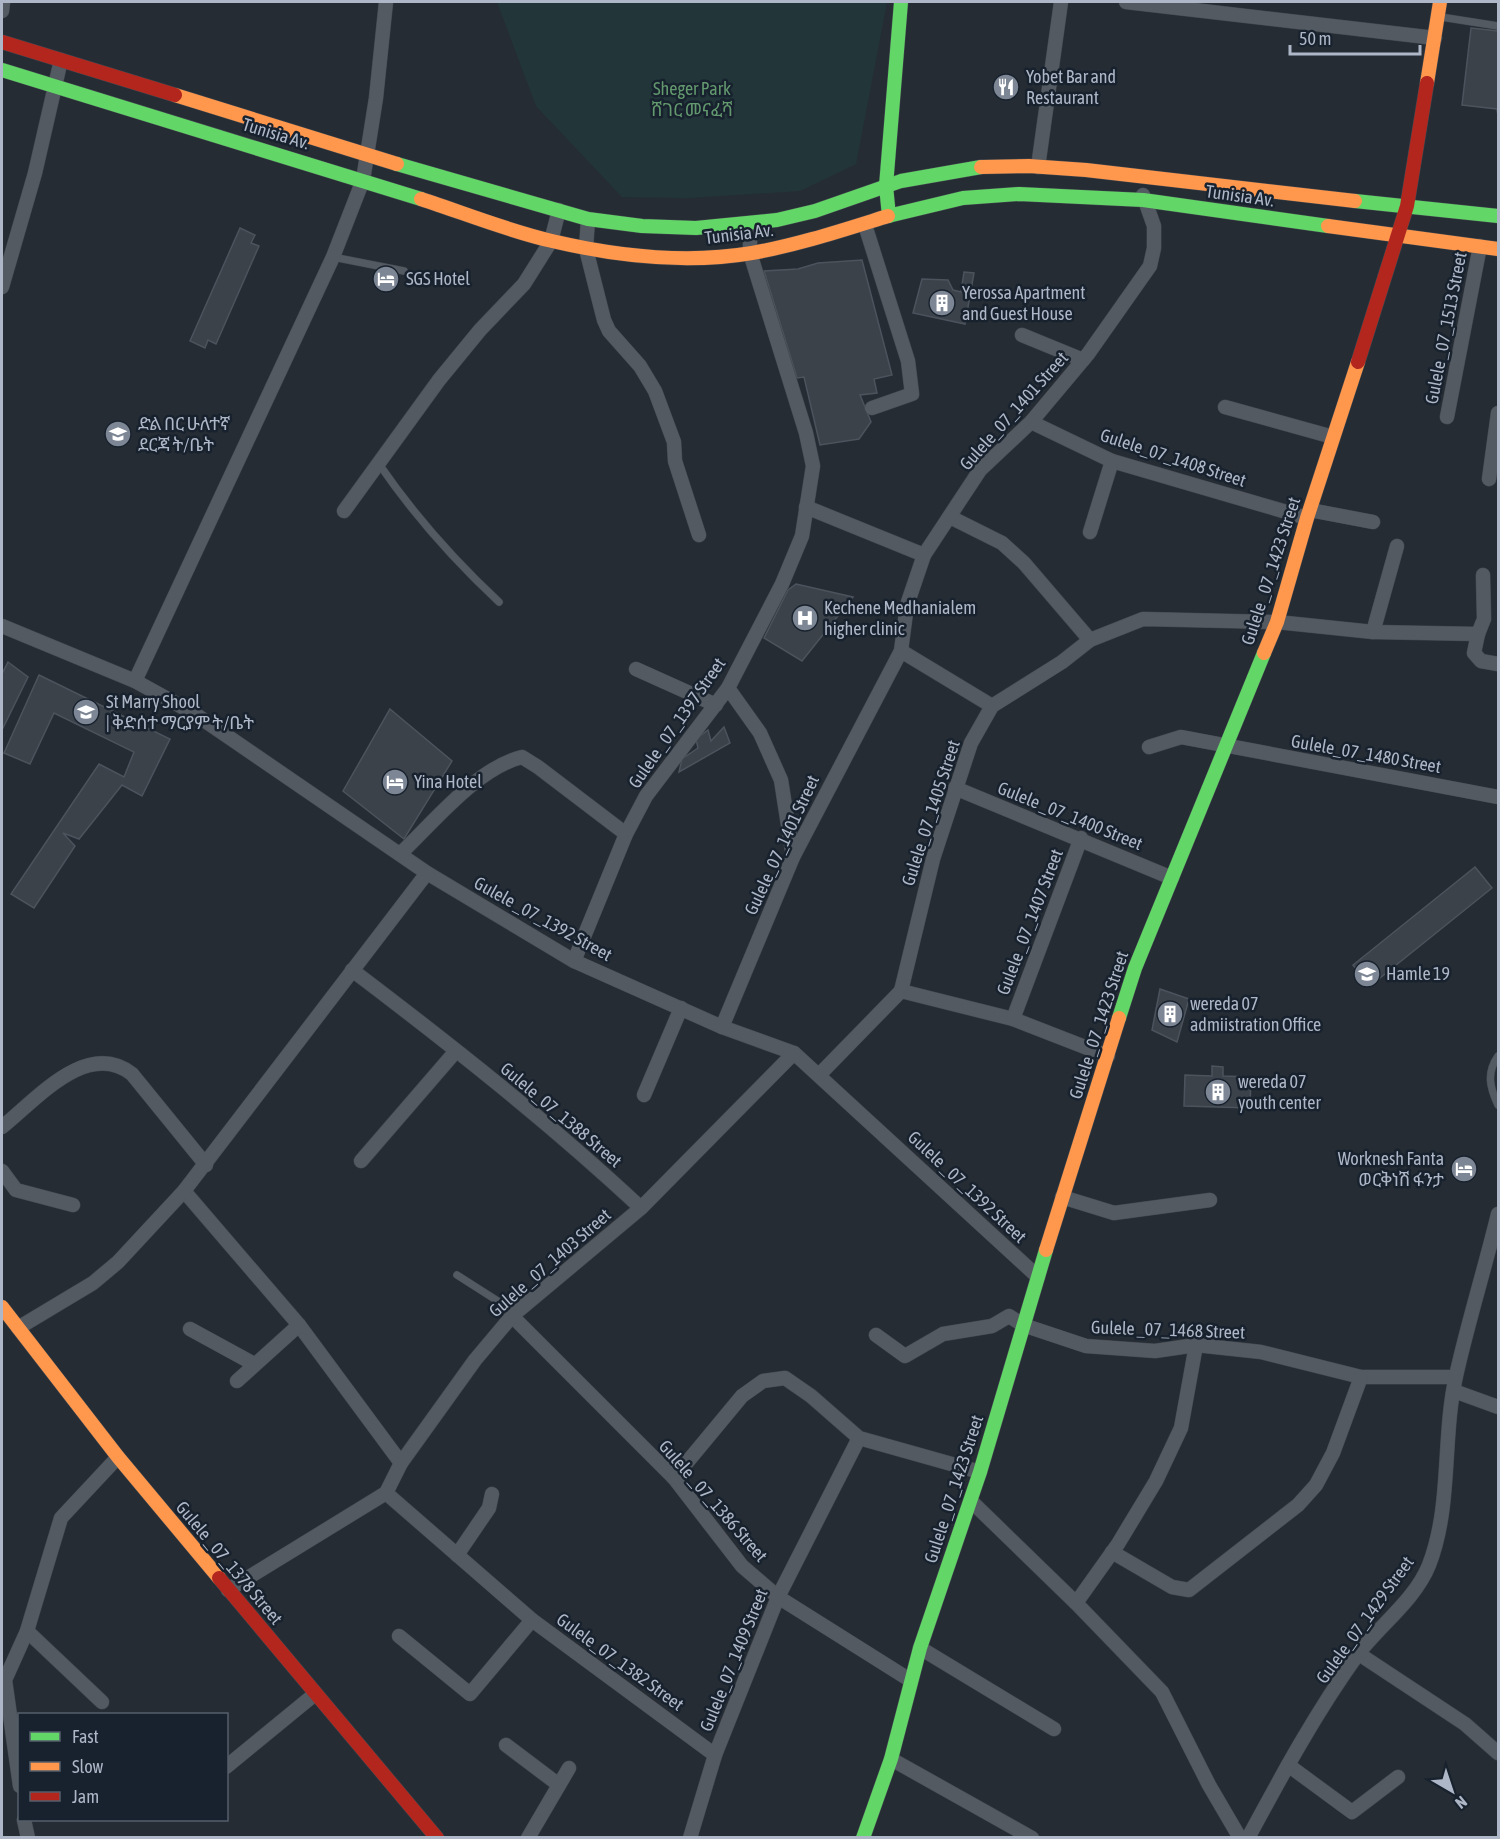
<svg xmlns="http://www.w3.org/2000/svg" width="1500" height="1839" font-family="'Asap Condensed','Noto Sans Ethiopic',sans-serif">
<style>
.green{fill:#22363a}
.building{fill:#3c424a;stroke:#4c535c;stroke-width:1.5}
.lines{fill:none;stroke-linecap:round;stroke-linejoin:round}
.lane-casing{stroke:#43484e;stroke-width:8}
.street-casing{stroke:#43484e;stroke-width:15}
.fast-casing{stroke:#43484e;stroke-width:15}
.slow-casing{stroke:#43484e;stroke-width:15}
.jam-casing{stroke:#43484e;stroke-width:15}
.lane{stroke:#545a62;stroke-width:7}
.street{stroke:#545a62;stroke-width:14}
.fast{stroke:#63d668;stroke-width:14}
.slow{stroke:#ff974d;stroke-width:14}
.jam{stroke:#b3261e;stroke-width:14}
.labels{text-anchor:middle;stroke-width:5;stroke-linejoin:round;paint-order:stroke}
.poi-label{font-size:18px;fill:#adb7c7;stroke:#18222e;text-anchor:start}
.park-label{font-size:18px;fill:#63996e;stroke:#18222e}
.street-label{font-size:18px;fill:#adb7c7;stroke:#18222e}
</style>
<rect width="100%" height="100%" fill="#252c34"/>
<path class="green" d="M497,2H887L856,164L800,191L688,198L622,197L536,106Z"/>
<g class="building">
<path d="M1471,28L1498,31V116L1497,109L1462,105Z"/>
<path d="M240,228L255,235L251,243L259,246L216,344L208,340L205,348L190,341Z"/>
<path d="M862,260L892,375L874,379L877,393L860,395L871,422L859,439L820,445L804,377L797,378L764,271L798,269L818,263Z"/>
<path d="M964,272L974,273L965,324L913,313L922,279L948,280L953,290L961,292Z"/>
<path d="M796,584L853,597L802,661L764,638L788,590Z"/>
<path d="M8,662L28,677L2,730V674Z"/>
<path d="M39,675L170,739L142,796L122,785L79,839L63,833L75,846L34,908L11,894L99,764L124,777L134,752L54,713L30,764L4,753Z"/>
<path d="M390,709L452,761L404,839L343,791Z"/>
<path d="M724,727L730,743L679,772L682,759L698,748L696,739L708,730L711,741Z"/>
<path d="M1475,867L1492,888L1370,986L1353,965Z"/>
<path d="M1160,989L1189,999L1177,1042L1152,1030Z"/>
<path d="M1212,1066L1223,1067V1076L1251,1077L1250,1108L1184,1106L1185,1075L1212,1076Z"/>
</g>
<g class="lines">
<defs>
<g id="lane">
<path d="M1441,17L1498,26"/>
<path d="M333,257L404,271"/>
<path d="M379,464C414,515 454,560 499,602"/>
<path d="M1498,1056C1486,1073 1490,1088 1498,1105"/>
<path d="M457,1275L515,1312"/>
</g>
<g id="street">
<path d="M1126,2L1435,38"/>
<path d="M2,11L3,2"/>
<path d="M1038,167L1061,2"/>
<path d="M588,219L586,249L604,320L609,331L640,366L655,391L674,442L675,461L699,535"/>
<path d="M865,225L908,361L912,394L872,408"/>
<path d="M2,287L35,173L61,60"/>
<path d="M1022,335L1083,360"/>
<path d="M1225,407L1333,437"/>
<path d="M1447,417L1480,246"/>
<path d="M1031,422L1112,461L1307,518"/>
<path d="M1489,479L1498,413"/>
<path d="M806,507L924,555"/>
<path d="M1310,510L1373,522"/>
<path d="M344,511L439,380L480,330L524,284L551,241L559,210"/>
<path d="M950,517L1002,543L1024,563L1090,640"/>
<path d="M1090,532L1112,461"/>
<path d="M2,626L135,681L195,714L427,873L574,961L722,1027L794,1053L1038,1277"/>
<path d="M1373,632L1397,546"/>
<path d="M1478,634L1474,653L1481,661L1498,664"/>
<path d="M901,651L992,706"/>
<path d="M636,669L716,705"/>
<path d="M135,681L333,257L363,180L376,98L386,2"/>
<path d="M728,688L760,733L781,780L793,857"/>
<path d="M1149,747L1181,737L1498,797"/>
<path d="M955,788L1172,878"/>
<path d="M400,854C433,823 477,768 522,757L538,767L626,834"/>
<path d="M574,961L626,834L646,796L728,688L782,584L802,536L813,466L806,433L750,253V225"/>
<path d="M352,970C451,1045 550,1123 641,1208"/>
<path d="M901,991L933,859L971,743L992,706L1062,662L1090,640L1143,619L1277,622L1373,632L1478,634L1484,619L1483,575"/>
<path d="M901,991L1013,1019L1108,1056"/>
<path d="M1013,1019L1081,838"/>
<path d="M722,1027L793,857L901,651L907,605L924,555L980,470L1031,422L1088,354L1150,266L1154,248V226L1143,195"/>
<path d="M820,1074L901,991"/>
<path d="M644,1095L681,1008"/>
<path d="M2,1127C37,1099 87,1039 132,1074L206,1165"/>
<path d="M361,1161L456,1051"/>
<path d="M2,1171L16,1190L73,1205"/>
<path d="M184,1191L299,1325L401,1463"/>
<path d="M1062,1197L1114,1213L1210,1200"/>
<path d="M512,1316L674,1478L742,1566L778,1597L910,1680"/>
<path d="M18,1328L93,1283L118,1262L184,1191L427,873"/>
<path d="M190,1329L254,1364"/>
<path d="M876,1335L905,1356L943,1334L992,1326L1009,1316L1023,1325L1086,1346L1155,1351L1196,1345L1261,1352L1361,1377H1455"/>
<path d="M237,1381L299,1325"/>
<path d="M1454,1391L1498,1407"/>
<path d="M674,1478L742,1396L763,1381L785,1378L811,1396L859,1438L980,1472"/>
<path d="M386,1493L532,1620L715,1755"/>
<path d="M971,1501L1076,1603L1162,1692L1209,1785L1240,1838"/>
<path d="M1112,1552L1172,1587L1189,1590L1298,1505L1316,1485L1333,1453L1361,1377"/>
<path d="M457,1555L489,1508L492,1494"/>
<path d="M228,1590L386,1493L401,1463L475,1360L512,1316L641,1208L794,1053"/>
<path d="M1076,1603L1118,1544L1156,1481L1181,1428L1196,1345"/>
<path d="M27,1631L102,1702"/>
<path d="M399,1636L470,1694L532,1620"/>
<path d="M920,1648L1054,1729"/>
<path d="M1359,1654L1465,1724L1498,1753"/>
<path d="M506,1745L559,1785"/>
<path d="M891,1759L1032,1838"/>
<path d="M1288,1765L1352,1812L1398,1777"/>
<path d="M226,1767L315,1694"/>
<path d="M20,1786L5,1680L27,1631L61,1518L118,1457"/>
<path d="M24,1820L28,1838"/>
<path d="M528,1838L569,1768"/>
<path d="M690,1838L715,1755L778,1597L859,1438"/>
<path d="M1248,1838C1282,1775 1316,1712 1358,1654C1380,1625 1415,1600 1429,1565C1452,1506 1442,1438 1456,1376C1468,1322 1485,1268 1498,1214"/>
</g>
<g id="fast">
<path d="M2,70L421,199"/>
<path d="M397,164L588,219L642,226L696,228L777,220L815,211L901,181L981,167"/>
<path d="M1355,201L1498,216"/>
<path d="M888,216L963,198L1019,194L1143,200L1328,226"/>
<path d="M889,216L886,186L901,2"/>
<path d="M1119,1018L1135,968L1264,653"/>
<path d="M863,1838L891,1759L920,1648L980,1472L1046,1250"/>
</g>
<g id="slow">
<path d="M1427,83L1440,2"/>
<path d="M175,95L397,164"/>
<path d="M981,167L1029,166L1086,170L1355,201"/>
<path d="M421,199C464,213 508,231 552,241C616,256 687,264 752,253C798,245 843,230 888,216"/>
<path d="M1328,226L1498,249"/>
<path d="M1264,653L1277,622L1307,518L1358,362"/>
<path d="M1046,1250L1119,1018"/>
<path d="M2,1307L118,1457L219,1578"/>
</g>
<g id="jam">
<path d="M2,42L175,95"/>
<path d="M1358,362L1407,206L1427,83"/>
<path d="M219,1578L437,1838"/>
</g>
</defs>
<use href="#lane" class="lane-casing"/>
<use href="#street" class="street-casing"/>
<use href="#fast" class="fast-casing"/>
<use href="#slow" class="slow-casing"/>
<use href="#jam" class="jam-casing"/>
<use href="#lane" class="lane"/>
<use href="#street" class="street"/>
<use href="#fast" class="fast"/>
<use href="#slow" class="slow"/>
<use href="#jam" class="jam"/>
</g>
<defs>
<symbol id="restaurant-disc" viewBox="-11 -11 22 22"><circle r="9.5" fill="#7d8694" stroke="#18222e"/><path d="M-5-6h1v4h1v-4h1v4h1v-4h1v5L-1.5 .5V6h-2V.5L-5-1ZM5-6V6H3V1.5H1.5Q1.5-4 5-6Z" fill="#fff"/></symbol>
<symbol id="hotel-disc" viewBox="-11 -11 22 22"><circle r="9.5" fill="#7d8694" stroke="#18222e"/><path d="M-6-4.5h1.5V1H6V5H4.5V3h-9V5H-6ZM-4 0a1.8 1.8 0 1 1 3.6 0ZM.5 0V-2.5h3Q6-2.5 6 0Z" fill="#fff"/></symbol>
<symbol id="building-disc" viewBox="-11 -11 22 22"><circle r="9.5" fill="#7d8694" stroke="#18222e"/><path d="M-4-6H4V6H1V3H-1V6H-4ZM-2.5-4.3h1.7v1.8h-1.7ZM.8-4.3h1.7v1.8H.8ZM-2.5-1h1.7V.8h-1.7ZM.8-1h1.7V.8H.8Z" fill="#fff"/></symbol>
<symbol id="school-disc" viewBox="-11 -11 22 22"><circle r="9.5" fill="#7d8694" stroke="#18222e"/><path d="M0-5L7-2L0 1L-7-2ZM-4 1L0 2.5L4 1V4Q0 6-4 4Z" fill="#fff"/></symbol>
<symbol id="hospital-disc" viewBox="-11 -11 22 22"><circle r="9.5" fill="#7d8694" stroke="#18222e"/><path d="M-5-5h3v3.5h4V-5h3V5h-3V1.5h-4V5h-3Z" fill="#fff"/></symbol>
</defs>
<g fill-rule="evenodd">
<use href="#restaurant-disc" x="991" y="72" width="30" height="30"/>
<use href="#hotel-disc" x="371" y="264" width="30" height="30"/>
<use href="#building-disc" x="927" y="288" width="30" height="30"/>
<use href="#school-disc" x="103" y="419" width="30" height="30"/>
<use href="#hospital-disc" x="790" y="603" width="30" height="30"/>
<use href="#school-disc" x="71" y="697" width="30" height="30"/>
<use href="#hotel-disc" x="380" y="767" width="30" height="30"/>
<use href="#school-disc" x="1352" y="959" width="30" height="30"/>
<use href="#building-disc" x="1155" y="999" width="30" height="30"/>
<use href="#building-disc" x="1203" y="1077" width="30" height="30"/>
<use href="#hotel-disc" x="1449" y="1154" width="30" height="30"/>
</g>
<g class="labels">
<g class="poi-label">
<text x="1026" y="83">Yobet Bar and<tspan x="1026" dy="21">Restaurant</tspan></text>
<text x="406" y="285">SGS Hotel</text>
<text x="962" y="299">Yerossa Apartment<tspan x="962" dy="21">and Guest House</tspan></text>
<text x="138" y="430">ድል በር ሁለተኛ<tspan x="138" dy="21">ደርጃ ት/ቤት</tspan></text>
<text x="824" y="614">Kechene Medhanialem<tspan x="824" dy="21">higher clinic</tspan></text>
<text x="106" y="708">St Marry Shool<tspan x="106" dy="21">| ቅድሰተ ማርያም ት/ቤት</tspan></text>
<text x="414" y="788">Yina Hotel</text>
<text x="1386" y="980">Hamle 19</text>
<text x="1190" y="1010">wereda 07<tspan x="1190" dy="21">admiistration Office</tspan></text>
<text x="1238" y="1088">wereda 07<tspan x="1238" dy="21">youth center</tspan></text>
<text x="1444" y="1165" text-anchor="end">Worknesh Fanta<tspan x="1444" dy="21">ወርቅነሽ ፋንታ</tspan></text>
</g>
<g class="park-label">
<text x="692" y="95">Sheger Park<tspan x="692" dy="21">ሸገር መናፈሻ</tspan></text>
</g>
<g class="street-label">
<text transform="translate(276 134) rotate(17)" y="6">Tunisia Av.</text>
<text transform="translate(1240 196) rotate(8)" y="6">Tunisia Av.</text>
<text transform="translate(739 234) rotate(-7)" y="6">Tunisia Av.</text>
<text transform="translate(1446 328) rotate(-79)" y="6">Gulele _07_1513 Street</text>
<text transform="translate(1014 411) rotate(-48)" y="6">Gulele_07_1401 Street</text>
<text transform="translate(1173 458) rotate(18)" y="6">Gulele_07_1408 Street</text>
<text transform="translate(1271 571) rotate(-72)" y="6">Gulele _07_1423 Street</text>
<text transform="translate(677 723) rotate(-55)" y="6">Gulele _07_1397 Street</text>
<text transform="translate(1366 754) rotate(10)" y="6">Gulele_07_1480 Street</text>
<text transform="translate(931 813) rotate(-72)" y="6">Gulele_07_1405 Street</text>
<text transform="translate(1070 816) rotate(22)" y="6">Gulele _07_1400 Street</text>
<text transform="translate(782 845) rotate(-65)" y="6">Gulele_07_1401 Street</text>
<text transform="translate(543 919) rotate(29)" y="6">Gulele _07_1392 Street</text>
<text transform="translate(1030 922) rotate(-69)" y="6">Gulele _07_1407 Street</text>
<text transform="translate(1099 1025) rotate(-72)" y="6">Gulele _07_1423 Street</text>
<text transform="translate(561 1115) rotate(40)" y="6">Gulele_07_1388 Street</text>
<text transform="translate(967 1187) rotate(43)" y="6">Gulele _07_1392 Street</text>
<text transform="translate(550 1263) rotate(-41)" y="6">Gulele _07_1403 Street</text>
<text transform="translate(1168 1330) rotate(2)" y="6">Gulele _07_1468 Street</text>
<text transform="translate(954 1489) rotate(-72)" y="6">Gulele _07_1423 Street</text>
<text transform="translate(713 1501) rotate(49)" y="6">Gulele _07_1386 Street</text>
<text transform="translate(229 1563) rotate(50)" y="6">Gulele _07_1378 Street</text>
<text transform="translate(1365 1620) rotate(-54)" y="6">Gulele_07_1429 Street</text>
<text transform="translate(734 1660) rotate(-68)" y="6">Gulele_07_1409 Street</text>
<text transform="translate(620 1662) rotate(36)" y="6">Gulele_07_1382 Street</text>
</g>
</g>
<rect width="1500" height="1839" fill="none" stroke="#adb7c7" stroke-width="6"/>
<rect x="18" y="1713" width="210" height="108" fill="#18222e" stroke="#545e6b" stroke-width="1.5"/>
<rect x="30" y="1732" width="30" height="9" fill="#63d668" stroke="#545e6b" stroke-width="1.5"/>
<text x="72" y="1743" font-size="18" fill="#adb7c7">Fast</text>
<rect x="30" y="1762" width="30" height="9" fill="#ff974d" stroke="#545e6b" stroke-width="1.5"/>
<text x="72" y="1773" font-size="18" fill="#adb7c7">Slow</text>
<rect x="30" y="1792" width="30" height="9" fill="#b3261e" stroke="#545e6b" stroke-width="1.5"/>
<text x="72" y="1803" font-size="18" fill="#adb7c7">Jam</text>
<g transform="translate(1452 1791) rotate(141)" stroke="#18222e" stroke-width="4.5" paint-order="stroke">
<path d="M0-4.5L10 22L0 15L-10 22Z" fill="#adb7c7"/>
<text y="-9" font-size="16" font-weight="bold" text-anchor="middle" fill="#adb7c7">N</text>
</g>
<path d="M1290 45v9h130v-9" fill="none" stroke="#adb7c7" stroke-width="3"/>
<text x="1299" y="45" font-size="18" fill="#adb7c7" stroke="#18222e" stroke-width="4.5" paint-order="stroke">50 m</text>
</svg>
